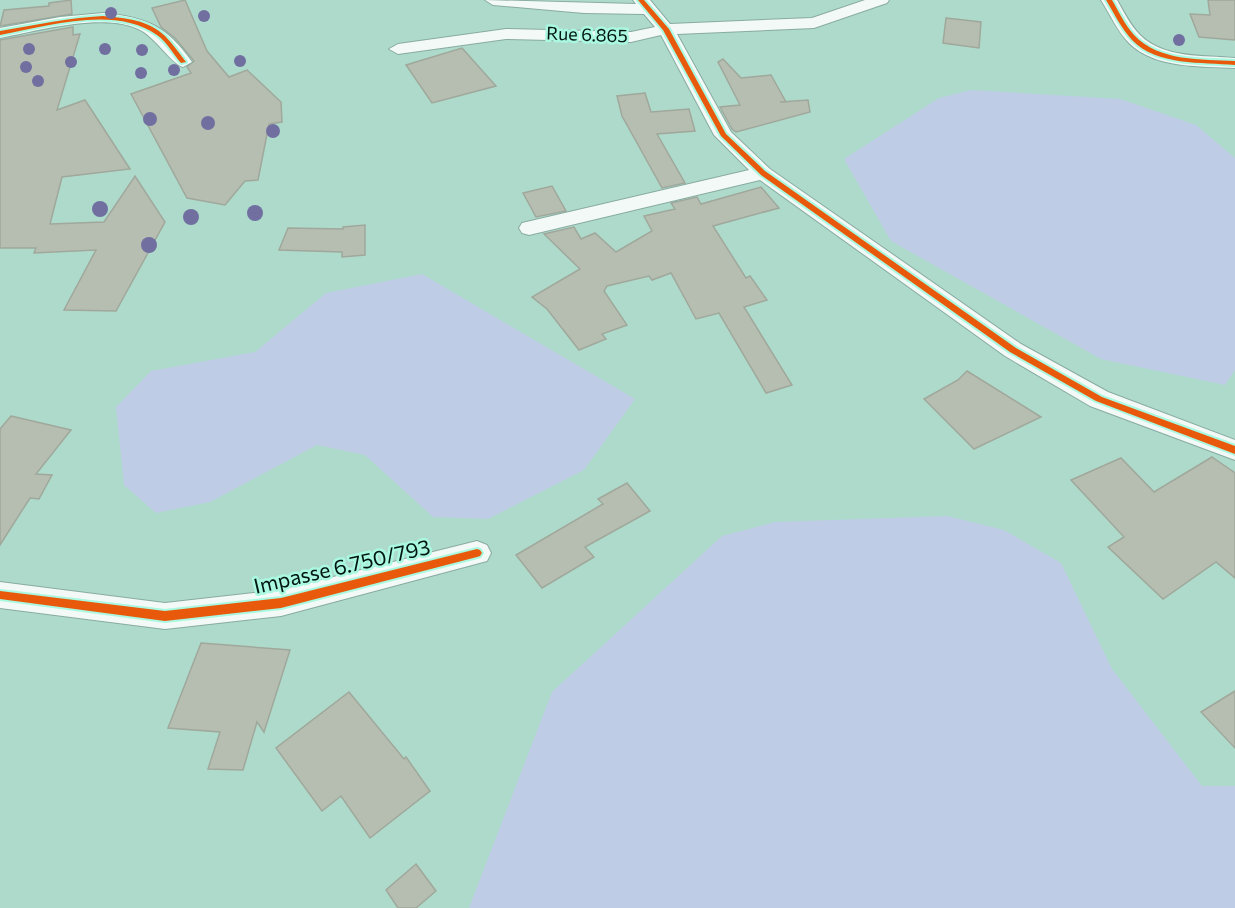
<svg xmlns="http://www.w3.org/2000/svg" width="1235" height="908" font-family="Commissioner,sans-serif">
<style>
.green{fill:#becce5}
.building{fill:#b6beb1;stroke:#9fa89b;stroke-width:1.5}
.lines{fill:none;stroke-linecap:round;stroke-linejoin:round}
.minor-casing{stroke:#88aba1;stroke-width:2}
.minor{fill:#f3f9f7;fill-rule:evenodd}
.cycleway-casing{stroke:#aaf8e0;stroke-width:4}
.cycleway{fill:#e8590c;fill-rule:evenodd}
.tree{fill:#706fa0}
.labels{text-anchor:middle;stroke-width:5;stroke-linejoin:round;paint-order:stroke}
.far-street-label{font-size:18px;fill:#00150f;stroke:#aaf8e0}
.street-label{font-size:21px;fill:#00150f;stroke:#aaf8e0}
</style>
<rect width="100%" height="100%" fill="#aedacc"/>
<g class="green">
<path d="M971,90L1120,99L1196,125L1235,158V370L1225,385L1101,359L891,241L844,159L939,98Z"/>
<path d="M422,274L635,399L584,470L488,519L433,517L365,455L317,445L210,502L156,513L124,485L116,407L151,371L255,352L326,293Z"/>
<path d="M947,516L1004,530L1061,563L1112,669L1202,786H1235V908H469L552,692L722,536L775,522Z"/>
</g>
<g class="building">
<path d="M71,0L72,14L0,26L4,10L49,6V3Z"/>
<path d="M185,0L207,51L229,77L247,70L281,102L282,122L269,124L258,180L245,181L225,205L187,198L131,94L191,73L187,67L194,61L175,38L161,27L152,8Z"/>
<path d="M1208,0H1235V40L1199,37L1190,14L1210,15Z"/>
<path d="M946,18L981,22L979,48L943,43Z"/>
<path d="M73,27V35L80,34L57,110L85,100L130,169L62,177L50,224L104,222L135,176L165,222L116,311L64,310L96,250L34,253L36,248H0V40Z"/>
<path d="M462,48L496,86L432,103L406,65Z"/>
<path d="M723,59L741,78L771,75L786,102H780L808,100L810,112L736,132L732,129L720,107L740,105L718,62Z"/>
<path d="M645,93L651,112L689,109L695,131L657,134L685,183L662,188L622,116L617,96Z"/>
<path d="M552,186L566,211L536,217L523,193Z"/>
<path d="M761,187L779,208L713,226L746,278L750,276L767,300L744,307L792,385L766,393L719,313L696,319L671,273L652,280L649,276L607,286L604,291L627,325L602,334L606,339L579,350L547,309L532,297L580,269L544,234L574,227L581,239L595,233L616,252L652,231L644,216L675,209L671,203L697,197L701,204Z"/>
<path d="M365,225V255L342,257V252L279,250L288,228L343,229V227Z"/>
<path d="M967,371L1041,417L974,449L924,399L958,380Z"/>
<path d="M11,416L71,430L36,474L52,475L39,499L30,498L0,545V429Z"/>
<path d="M1212,457L1235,473V578L1216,562L1163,599L1108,547L1124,537L1071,480L1121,458L1154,492Z"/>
<path d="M627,483L650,511L585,547L594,557L542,588L516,555L603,504L598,499Z"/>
<path d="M201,643L290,650L264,732L257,722L243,770L208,769L220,732L168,728Z"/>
<path d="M1235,691V748L1201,712Z"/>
<path d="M349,692L404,759L406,757L430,791L370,838L341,796L322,811L276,748Z"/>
<path d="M416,864L436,891L416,908H398L386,890Z"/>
</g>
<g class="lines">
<defs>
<g id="minor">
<path d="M485,0L636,4L633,0H650L670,24L812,18L865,0H889L887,3L814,28L677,34L731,132L770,169L1021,344L1108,392L1235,440V460L1090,406L1005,356L760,180L529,235L522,233L519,228L522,223L749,170L714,135L661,35L631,42L506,39L398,54L389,49L398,44L506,29L631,32L655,27L644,14L584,13L493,5Z"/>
<path d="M1101,0H1117C1124,12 1130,25 1140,35C1164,59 1204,55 1235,58V68C1201,66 1155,69 1129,43C1117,31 1110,14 1101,0Z"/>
<path d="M103,13C146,17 167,26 192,62L183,67C172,64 157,40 142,31C107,11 38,31 0,38V28L60,17Z"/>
<path d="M477,541L487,545L491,553L487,561L281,616L165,629L0,608V582L165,603L281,590Z"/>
</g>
</defs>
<use href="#minor" class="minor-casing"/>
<use href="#minor" class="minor"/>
<defs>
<g id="cycleway">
<path d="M638,0H644L669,29L726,134L765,171L1016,348L1102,397L1235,446V454L1096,401L1010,352L761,175L721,136L663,30Z"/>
<path d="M1106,0H1112C1119,12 1125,25 1134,35C1159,62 1202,59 1235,61V65C1202,62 1157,66 1132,40C1121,28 1114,13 1106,0Z"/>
<path d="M103,16C125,18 149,20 165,36C173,44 179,53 186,62L181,63C173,54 167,42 157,35C115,5 47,26 0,35V31C35,25 68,18 103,16Z"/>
<path d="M477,549L480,550L482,553L480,556L477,557L281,608L165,621L0,599V591L165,611L281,598Z"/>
</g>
</defs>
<use href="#cycleway" class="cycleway-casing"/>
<use href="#cycleway" class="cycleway"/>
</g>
<g class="tree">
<circle cx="111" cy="13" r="6"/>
<circle cx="204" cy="16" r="6"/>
<circle cx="1179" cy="40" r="6"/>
<circle cx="29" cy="49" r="6"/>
<circle cx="105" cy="49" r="6"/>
<circle cx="142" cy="50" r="6"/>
<circle cx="240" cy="61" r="6"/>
<circle cx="71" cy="62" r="6"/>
<circle cx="26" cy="67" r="6"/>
<circle cx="174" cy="70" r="6"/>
<circle cx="141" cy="73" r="6"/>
<circle cx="38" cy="81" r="6"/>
<circle cx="150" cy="119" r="7"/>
<circle cx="208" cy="123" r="7"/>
<circle cx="273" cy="131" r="7"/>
<circle cx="100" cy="209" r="8"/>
<circle cx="255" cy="213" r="8"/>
<circle cx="191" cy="217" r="8"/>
<circle cx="149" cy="245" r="8"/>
</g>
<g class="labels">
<g class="far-street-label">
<text transform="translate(587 35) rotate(2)" y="6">Rue 6.865</text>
</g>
<g class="street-label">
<text transform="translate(342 567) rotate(-13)" y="7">Impasse 6.750/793</text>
</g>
</g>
</svg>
